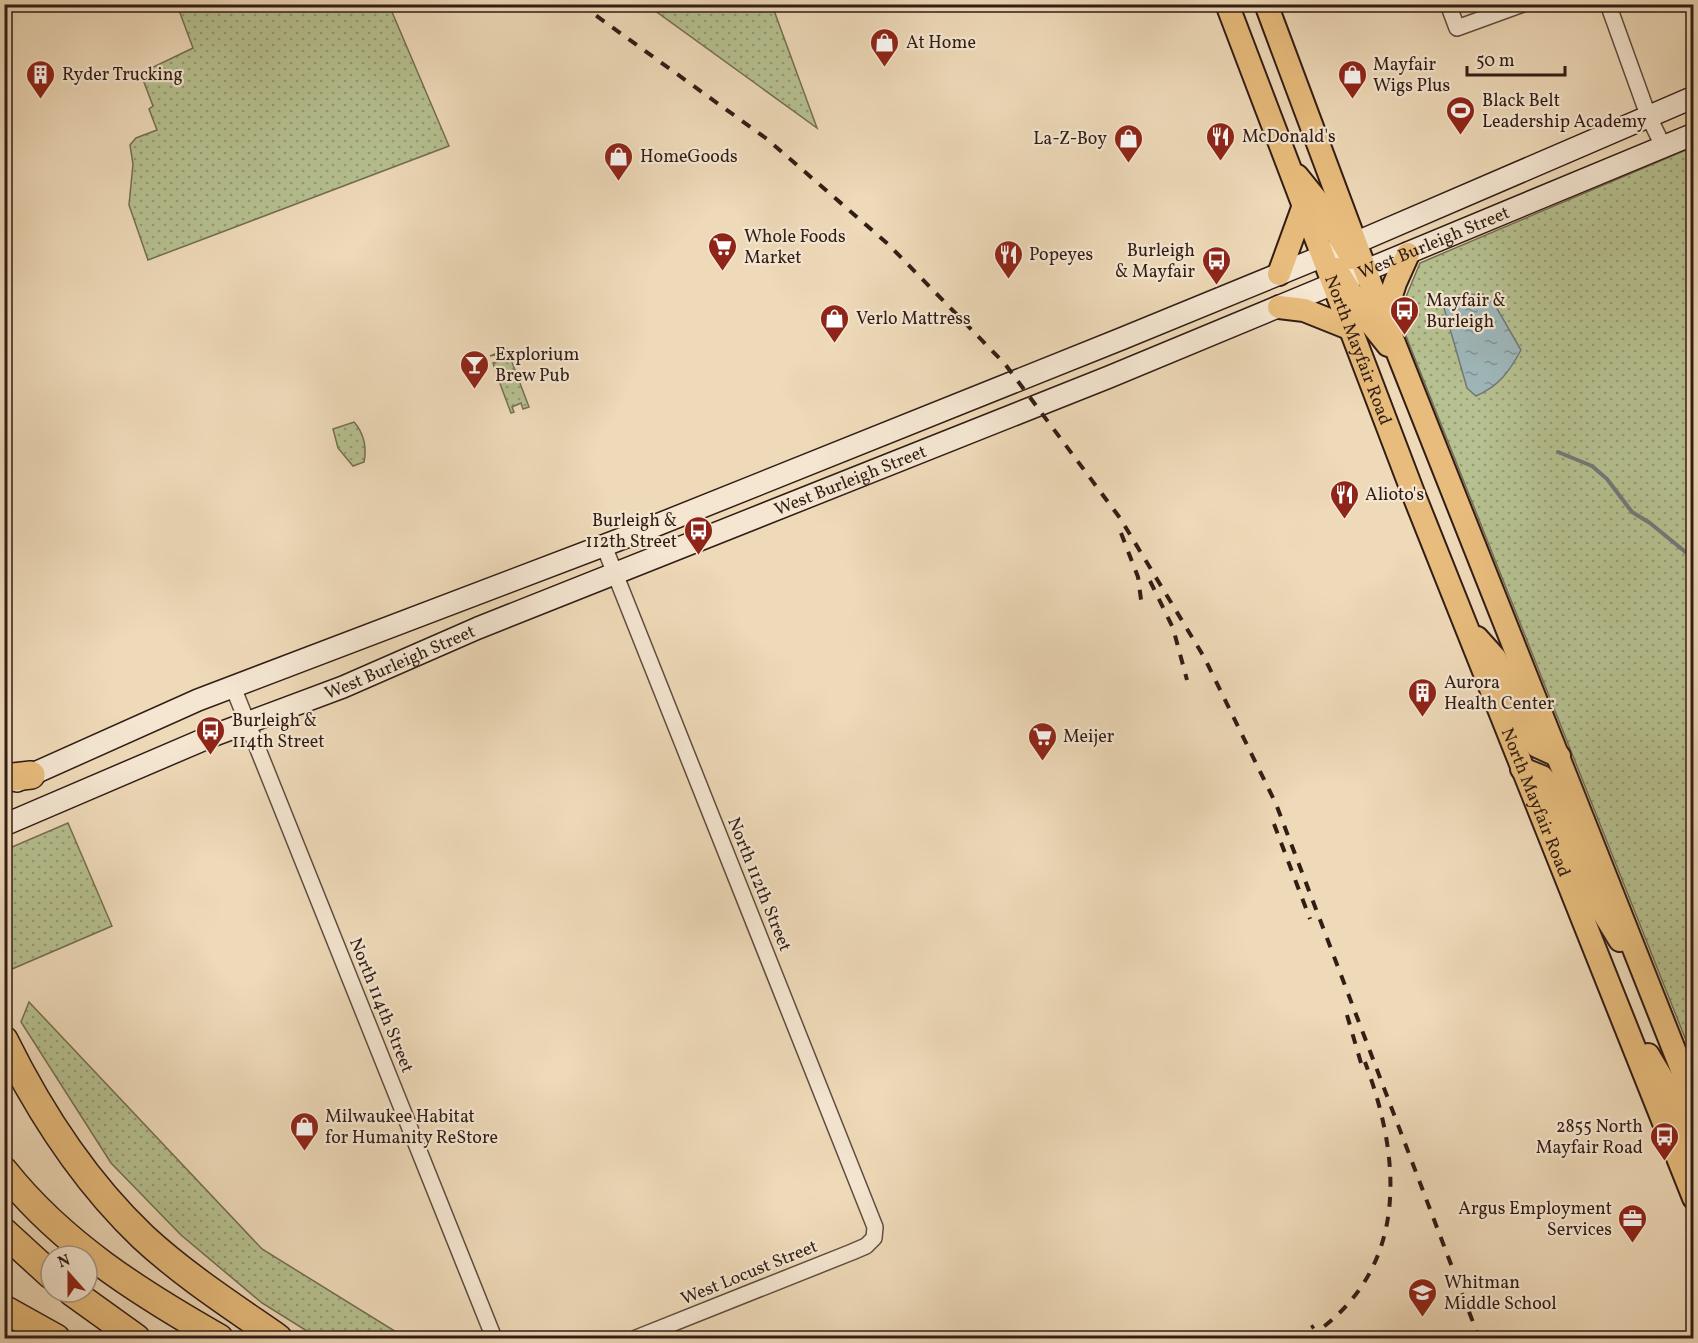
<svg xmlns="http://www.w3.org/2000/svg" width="1698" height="1343" font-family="Vollkorn,serif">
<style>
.grass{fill:url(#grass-dots);stroke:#746e52;stroke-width:1.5}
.water{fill:url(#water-ripples);stroke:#737978;stroke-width:1.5}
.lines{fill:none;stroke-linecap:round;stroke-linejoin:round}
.stream{stroke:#737978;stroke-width:4}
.street-casing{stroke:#614c3e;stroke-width:18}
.secondary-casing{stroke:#321d15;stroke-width:24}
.primary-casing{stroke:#321d15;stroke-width:26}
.highway-casing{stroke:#321d15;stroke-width:30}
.street{stroke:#f4e6d1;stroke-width:15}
.secondary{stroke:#f4e6d1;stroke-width:21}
.primary{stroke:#e7bc7c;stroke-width:22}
.highway{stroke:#e7bc7c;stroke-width:27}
.rail{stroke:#321d15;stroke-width:4;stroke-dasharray:10 10;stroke-linecap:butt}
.labels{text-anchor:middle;stroke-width:4.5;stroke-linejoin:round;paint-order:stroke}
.poi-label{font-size:18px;fill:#321d15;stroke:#f4e6d1;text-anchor:start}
.street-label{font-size:18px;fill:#321d15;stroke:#f4e6d1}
</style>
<defs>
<pattern id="grass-dots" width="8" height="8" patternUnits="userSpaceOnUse" patternTransform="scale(1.5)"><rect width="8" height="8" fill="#b6c090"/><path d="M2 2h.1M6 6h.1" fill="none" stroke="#959b74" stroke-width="1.8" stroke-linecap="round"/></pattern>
<pattern id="water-ripples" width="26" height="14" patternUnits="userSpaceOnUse" patternTransform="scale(1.5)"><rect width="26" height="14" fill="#9eb7ba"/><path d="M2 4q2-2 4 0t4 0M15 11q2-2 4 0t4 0" fill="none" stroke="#819496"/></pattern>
</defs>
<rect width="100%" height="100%" fill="#eed9b8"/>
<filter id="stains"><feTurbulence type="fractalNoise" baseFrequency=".00333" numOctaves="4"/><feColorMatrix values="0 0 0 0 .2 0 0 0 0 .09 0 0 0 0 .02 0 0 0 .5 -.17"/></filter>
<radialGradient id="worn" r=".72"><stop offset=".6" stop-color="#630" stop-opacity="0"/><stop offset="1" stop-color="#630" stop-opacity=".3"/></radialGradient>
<g class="grass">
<path d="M177,5H389L449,146L148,260L129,205L133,164L130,145L136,138L157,130L149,109L153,106L142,77L147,70L193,48Z"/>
<path d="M645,5H772L817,128L651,8Z"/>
<path d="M1693,147V1058L1398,316L1420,263Z"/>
<path d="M507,349L529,407L523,409L521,403L512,407L514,412L511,413L499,381L513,376V373L498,378L493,363L507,358L505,353L490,356Z"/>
<path d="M354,422C364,433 367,448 364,462L353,466L338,448L333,429Z"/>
<path d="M68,823L112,926L5,972V850Z"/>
<path d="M29,1002L262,1249L406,1338H318L262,1303L181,1235L111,1163L21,1022Z"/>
</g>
<path class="water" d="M1483,294L1495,305L1521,350C1509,372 1499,386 1476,396L1467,388L1444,308L1458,295Z"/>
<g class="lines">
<path class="stream" d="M1558,452L1592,466L1607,479L1632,512L1650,523L1694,559"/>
<defs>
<g id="street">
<path d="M1448,4L1457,28L1523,4"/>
<path d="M1608,4L1648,115L1663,146"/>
<path d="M604,546L875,1227L874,1238L866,1246L852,1252L636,1338"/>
<path d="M233,687L494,1338"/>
</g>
<g id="secondary">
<path d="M17,781L198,700L642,531L1121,339L1355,243L1694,97"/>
<path id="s1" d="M4,825L212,736L343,687L478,628L1109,377L1694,134"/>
</g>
<g id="primary">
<path id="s2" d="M1227,4L1415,498L1694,1198"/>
<path d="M1266,4L1371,285L1694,1100"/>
<path d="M1297,176L1318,202L1352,258"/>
<path d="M1336,269L1368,320L1388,345"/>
<path d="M1279,274L1303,208"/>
<path d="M1279,307L1304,310L1349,328"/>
<path d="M1384,317L1395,283L1408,254"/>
<path d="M1477,638L1495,658L1517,700L1537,746L1559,756"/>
<path d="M1522,769L1542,777L1550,787L1595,899L1620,940"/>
<path d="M1648,1055L1673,1097L1694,1146"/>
</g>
<g id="highway">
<path d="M4,778L31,775"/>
<path d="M4,1040C40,1113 84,1181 143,1237C184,1275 232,1306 278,1338"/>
<path d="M4,1171C62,1244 140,1293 219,1338"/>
<path d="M4,1232L51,1275"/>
<path d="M72,1292L136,1338"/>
<path d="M4,1309L56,1338"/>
</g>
</defs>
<use href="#street" class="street-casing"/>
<use href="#secondary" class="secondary-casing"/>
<use href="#primary" class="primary-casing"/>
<use href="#highway" class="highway-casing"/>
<use href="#street" class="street"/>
<use href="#secondary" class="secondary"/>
<use href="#primary" class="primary"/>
<use href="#highway" class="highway"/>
<g class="rail">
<path d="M580,4L767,139L888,244L1005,364L1120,518L1204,657L1276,804L1479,1338"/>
<path d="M1121,533L1138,577L1142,607"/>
<path d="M1150,581L1173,628L1187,680"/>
<path d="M1274,824L1310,919"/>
<path d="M1347,1015L1363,1070"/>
<path d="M1294,1338L1314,1326"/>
<path d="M1308,1338C1409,1272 1403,1163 1365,1062"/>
</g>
</g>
<defs>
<symbol id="shop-pin" viewBox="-11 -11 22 30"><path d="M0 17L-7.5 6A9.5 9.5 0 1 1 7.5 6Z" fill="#8f2418" stroke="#f4e6d1"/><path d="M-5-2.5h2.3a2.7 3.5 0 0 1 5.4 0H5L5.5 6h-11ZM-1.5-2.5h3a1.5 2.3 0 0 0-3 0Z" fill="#fff"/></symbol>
<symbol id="building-pin" viewBox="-11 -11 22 30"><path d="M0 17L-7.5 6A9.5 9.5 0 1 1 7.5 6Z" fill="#8f2418" stroke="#f4e6d1"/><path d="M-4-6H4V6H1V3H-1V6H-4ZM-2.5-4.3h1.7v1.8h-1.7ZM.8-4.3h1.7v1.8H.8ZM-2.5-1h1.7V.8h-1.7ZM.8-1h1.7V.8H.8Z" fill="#fff"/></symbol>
<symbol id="stadium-pin" viewBox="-11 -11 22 30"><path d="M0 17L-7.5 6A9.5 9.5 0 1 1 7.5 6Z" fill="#8f2418" stroke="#f4e6d1"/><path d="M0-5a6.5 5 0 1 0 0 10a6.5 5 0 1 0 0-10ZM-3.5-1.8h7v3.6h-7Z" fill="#fff"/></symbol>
<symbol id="restaurant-pin" viewBox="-11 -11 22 30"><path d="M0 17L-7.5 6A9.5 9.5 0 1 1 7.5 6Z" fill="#8f2418" stroke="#f4e6d1"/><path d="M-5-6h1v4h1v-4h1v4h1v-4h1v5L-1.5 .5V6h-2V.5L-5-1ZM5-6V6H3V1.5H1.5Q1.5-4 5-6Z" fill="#fff"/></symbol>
<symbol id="supermarket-pin" viewBox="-11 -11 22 30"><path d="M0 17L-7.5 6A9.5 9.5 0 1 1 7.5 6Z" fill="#8f2418" stroke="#f4e6d1"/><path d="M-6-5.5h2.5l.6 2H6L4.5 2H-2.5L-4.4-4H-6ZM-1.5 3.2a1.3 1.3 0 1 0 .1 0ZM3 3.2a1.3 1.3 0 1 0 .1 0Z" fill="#fff"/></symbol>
<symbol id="bus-pin" viewBox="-11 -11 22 30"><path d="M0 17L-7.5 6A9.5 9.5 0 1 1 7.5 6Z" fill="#8f2418" stroke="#f4e6d1"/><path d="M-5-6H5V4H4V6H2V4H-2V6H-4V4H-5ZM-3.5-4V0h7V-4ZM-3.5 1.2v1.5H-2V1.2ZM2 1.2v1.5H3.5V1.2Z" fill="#fff"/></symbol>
<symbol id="bar-pin" viewBox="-11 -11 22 30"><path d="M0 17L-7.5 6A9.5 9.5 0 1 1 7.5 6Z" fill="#8f2418" stroke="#f4e6d1"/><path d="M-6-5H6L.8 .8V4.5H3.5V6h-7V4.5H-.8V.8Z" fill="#fff"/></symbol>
<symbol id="office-pin" viewBox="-11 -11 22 30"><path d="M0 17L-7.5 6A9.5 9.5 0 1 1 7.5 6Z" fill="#8f2418" stroke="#f4e6d1"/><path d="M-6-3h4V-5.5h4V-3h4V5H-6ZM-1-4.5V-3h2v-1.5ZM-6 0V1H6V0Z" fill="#fff"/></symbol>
<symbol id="school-pin" viewBox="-11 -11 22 30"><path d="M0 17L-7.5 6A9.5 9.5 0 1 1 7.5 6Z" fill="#8f2418" stroke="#f4e6d1"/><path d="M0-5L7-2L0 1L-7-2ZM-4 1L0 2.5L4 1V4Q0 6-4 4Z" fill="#fff"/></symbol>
</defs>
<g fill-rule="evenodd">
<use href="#shop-pin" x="868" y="26" width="33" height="45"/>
<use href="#building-pin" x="24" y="58" width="33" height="45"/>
<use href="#shop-pin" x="1336" y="58" width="33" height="45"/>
<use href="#stadium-pin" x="1444" y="94" width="33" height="45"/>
<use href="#restaurant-pin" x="1204" y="120" width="33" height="45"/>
<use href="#shop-pin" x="1112" y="122" width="33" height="45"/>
<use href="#shop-pin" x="602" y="140" width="33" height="45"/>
<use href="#supermarket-pin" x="706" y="230" width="33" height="45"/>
<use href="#restaurant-pin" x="992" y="238" width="33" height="45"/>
<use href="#bus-pin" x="1200" y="244" width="33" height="45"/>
<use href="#bus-pin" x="1388" y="294" width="33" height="45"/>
<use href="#shop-pin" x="818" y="302" width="33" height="45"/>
<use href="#bar-pin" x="458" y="348" width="33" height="45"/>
<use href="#restaurant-pin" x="1328" y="478" width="33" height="45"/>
<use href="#bus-pin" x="682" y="514" width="33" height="45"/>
<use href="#building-pin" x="1406" y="676" width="33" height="45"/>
<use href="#bus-pin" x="194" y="714" width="33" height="45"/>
<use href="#supermarket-pin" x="1026" y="720" width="33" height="45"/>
<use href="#shop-pin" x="288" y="1110" width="33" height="45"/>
<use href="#bus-pin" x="1648" y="1120" width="33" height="45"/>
<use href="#office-pin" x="1616" y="1202" width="33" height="45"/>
<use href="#school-pin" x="1406" y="1276" width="33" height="45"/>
</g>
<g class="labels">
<g class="poi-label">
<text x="906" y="48">At Home</text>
<text x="1373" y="70">Mayfair<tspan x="1373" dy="21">Wigs Plus</tspan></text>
<text x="62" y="80">Ryder Trucking</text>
<text x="1482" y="106">Black Belt<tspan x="1482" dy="21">Leadership Academy</tspan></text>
<text x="1242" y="142">McDonald's</text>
<text x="1107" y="144" text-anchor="end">La-Z-Boy</text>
<text x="640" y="162">HomeGoods</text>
<text x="744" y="242">Whole Foods<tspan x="744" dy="21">Market</tspan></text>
<text x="1195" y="256" text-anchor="end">Burleigh<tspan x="1195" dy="21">&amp; Mayfair</tspan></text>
<text x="1029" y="260">Popeyes</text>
<text x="1426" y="306">Mayfair &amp;<tspan x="1426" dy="21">Burleigh</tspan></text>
<text x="856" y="324">Verlo Mattress</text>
<text x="495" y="360">Explorium<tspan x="495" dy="21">Brew Pub</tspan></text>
<text x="1365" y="500">Alioto's</text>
<text x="677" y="526" text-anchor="end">Burleigh &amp;<tspan x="677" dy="21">112th Street</tspan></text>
<text x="1444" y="688">Aurora<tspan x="1444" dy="21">Health Center</tspan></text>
<text x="232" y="726">Burleigh &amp;<tspan x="232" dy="21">114th Street</tspan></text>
<text x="1063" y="742">Meijer</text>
<text x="325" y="1122">Milwaukee Habitat<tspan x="325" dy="21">for Humanity ReStore</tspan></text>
<text x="1643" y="1132" text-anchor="end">2855 North<tspan x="1643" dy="21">Mayfair Road</tspan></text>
<text x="1612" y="1214" text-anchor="end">Argus Employment<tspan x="1612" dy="21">Services</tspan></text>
<text x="1444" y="1288">Whitman<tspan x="1444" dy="21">Middle School</tspan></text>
</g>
<g class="street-label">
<text dy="6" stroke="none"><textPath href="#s1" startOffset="1544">West Burleigh Street</textPath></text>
<text dy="6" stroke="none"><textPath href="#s2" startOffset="370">North Mayfair Road</textPath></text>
<text dy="6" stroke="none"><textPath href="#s1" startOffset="914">West Burleigh Street</textPath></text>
<text dy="6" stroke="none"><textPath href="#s1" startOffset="428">West Burleigh Street</textPath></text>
<text dy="6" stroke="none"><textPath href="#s2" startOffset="856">North Mayfair Road</textPath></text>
<text transform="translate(760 884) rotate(68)" y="6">North 112th Street</text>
<text transform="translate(382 1005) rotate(68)" y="6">North 114th Street</text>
<text transform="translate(749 1272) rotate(-22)" y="6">West Locust Street</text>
</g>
</g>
<rect width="1698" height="1343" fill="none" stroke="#eed9b8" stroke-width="24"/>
<rect x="6" y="6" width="1686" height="1331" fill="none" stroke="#321d15" stroke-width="3"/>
<rect x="12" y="12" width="1674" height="1319" fill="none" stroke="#321d15" stroke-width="1.5"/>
<g transform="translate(69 1274) rotate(339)"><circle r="28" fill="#f4e6d1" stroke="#a69686" stroke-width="1.5"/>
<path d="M0-4.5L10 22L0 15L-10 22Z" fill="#8f2418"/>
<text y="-9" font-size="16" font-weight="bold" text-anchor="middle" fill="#321d15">N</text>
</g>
<path d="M1467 66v9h98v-9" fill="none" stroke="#321d15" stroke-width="3"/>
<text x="1476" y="66" font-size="18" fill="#321d15" stroke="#f4e6d1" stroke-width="4.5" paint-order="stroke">50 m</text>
<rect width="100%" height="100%" filter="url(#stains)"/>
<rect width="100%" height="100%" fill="url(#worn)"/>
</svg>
